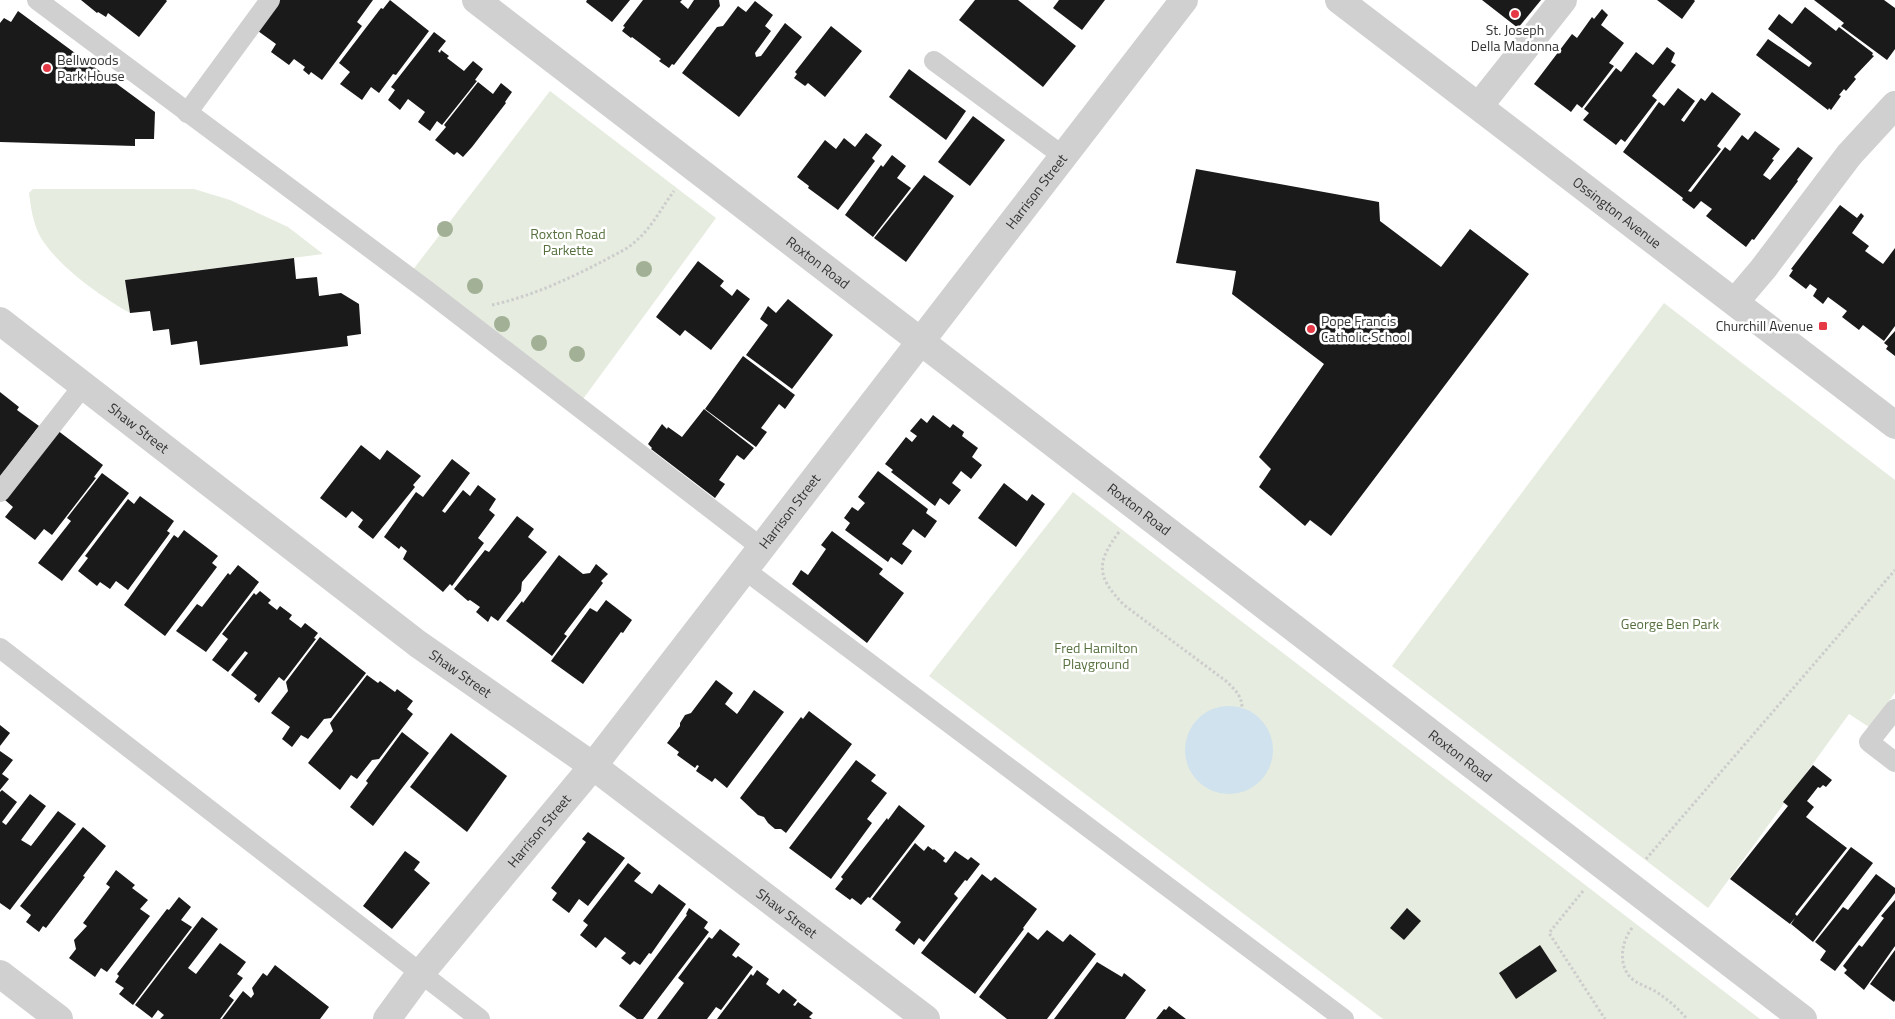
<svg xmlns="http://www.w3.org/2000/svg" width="1895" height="1019" font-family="'Titillium Web',sans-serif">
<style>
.green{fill:#e6ecdf}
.water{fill:#cfe2ee}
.building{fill:#1a1a1a}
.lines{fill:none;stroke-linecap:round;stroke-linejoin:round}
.path{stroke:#cdcdcd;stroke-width:3;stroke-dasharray:2.5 2.5;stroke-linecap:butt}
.service{stroke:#d0d0d0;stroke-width:20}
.minor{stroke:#d0d0d0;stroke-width:28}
.tertiary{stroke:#d0d0d0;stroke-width:28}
.tree{fill:#a2b095}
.poi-dot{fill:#e63946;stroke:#fff;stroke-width:2}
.labels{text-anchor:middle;stroke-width:5;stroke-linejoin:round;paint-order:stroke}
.poi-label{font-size:14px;fill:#333;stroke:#fff;text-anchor:start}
.street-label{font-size:14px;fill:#333;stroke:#fff}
.park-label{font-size:14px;fill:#56703f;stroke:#fff}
</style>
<rect width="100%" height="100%" fill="#fff"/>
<g class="green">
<path d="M550,91L716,218L583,399L412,271Z"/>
<path d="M33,189H194L230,200L288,227L323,254L125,280L130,313C100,296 59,267 41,238C33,224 31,208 29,193Z"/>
<path d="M1664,303L1895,480V693L1869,727L1849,714L1708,908L1392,666Z"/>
<path d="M1073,492L1760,1019H1383L929,676Z"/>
</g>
<circle class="water" cx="1229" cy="750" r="44"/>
<g class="building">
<path d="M81,0H166L167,1L139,37L108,13L106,17L98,12L97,13Z"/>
<path d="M280,0H373L357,22L362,26L322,80L311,72L309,75L303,70L305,67L294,59L289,65L271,52L276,44L258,31Z"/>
<path d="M390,0L429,31L396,75L393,74L379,93L371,87L362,100L340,84L350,72L339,63L381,8L383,9Z"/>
<path d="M587,0H630L612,22L586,2Z"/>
<path d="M643,0H682L680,2L688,9L694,0H719L720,6L674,65L672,64L669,68L659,61L661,59L632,37L631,38L622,31L625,27L623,26Z"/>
<path d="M975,0H1018L1076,46L1043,87L959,20Z"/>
<path d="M1059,0H1105L1082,30L1053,8Z"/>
<path d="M1482,0H1541L1518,28Z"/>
<path d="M1657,0H1694L1695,1L1682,19Z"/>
<path d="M1814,0H1884L1895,8V49L1887,60L1841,26L1844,23Z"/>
<path d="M755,1L773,15L765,26L771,31L755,53L756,57L761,56L785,23L802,37L739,117L682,73L717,27L723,26L738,6L746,12Z"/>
<path d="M1805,7L1836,31L1839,27L1873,53L1872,55L1874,56L1854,77L1856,79L1846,91L1844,89L1839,95L1841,96L1831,110L1829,108L1828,110L1756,55L1768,39L1809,67L1812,63L1768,29L1779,14L1792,24Z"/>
<path d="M1602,9L1608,15L1601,25L1624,43L1609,63L1614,66L1582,108L1577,104L1571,112L1534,84L1572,34L1577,38L1592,17L1594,19Z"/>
<path d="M18,11L155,112L154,139H135V146L0,142V23L4,18L11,22Z"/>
<path d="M831,26L862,51L825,97L808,83L805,86L794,78L797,74L795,72Z"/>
<path d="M434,32L446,41L438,51L440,53L441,50L449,56L447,58L464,71L473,61L483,69L475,80L477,81L442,125L437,121L430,131L418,122L425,112L408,99L400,110L388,100L395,90L391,87Z"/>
<path d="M1667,47L1675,53L1671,62L1676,65L1652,96L1657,100L1625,142L1621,139L1616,145L1583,120L1589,113L1584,109L1616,68L1621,72L1636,52L1653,65Z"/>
<path d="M909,69L966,111L946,140L889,97Z"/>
<path d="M478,82L493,94L501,83L512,92L505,102L506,103L472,147L463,157L457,152L454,155L435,140L446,127L444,125Z"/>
<path d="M1678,88L1695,101L1681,120L1684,122L1701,98L1705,101L1712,92L1741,114L1717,146L1721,149L1688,191L1691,192L1725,147L1730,151L1742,135L1748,140L1755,131L1780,149L1772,159L1774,160L1763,175L1770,180L1798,147L1813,158L1797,180L1798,181L1754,240L1752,239L1746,247L1706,216L1712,209L1701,201L1694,209L1682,200L1683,198L1623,152L1659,102L1664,106Z"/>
<path d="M973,116L1005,140L970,186L938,162Z"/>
<path d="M866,133L882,145L872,158L875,161L838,210L808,188L809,186L797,177L825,140L836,149L844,138L855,147Z"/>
<path d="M892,155L906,166L897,178L911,188L873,237L845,215L881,165L883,167Z"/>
<path d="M1196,169L1379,202L1380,221L1441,267L1470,229L1529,274L1331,536L1310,520L1305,526L1259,487L1271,469L1259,457L1324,364L1232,294L1236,271L1176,263Z"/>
<path d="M924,175L954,196L906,262L874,238Z"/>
<path d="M1840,205L1857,218L1861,213L1864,216L1852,233L1869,246L1865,251L1883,264L1895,248V326L1884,341L1863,325L1859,330L1842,317L1847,311L1828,297L1823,304L1813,296L1817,289L1810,284L1806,289L1789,276L1793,270L1791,269Z"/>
<path d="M294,258L296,279L317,277L319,296L341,293L359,304L361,334L347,336L348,346L200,365L197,341L171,345L169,329L153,331L150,311L130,313L125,280Z"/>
<path d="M698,261L724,281L720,286L732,296L737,289L750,299L711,350L685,330L680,336L656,317Z"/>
<path d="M788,299L833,335L792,389L746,355L768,325L760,319L768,306L776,313Z"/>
<path d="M1895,331V356L1886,349L1888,346L1884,343Z"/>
<path d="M743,356L795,395L785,409L779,404L761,428L767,432L756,447L705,409Z"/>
<path d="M0,392L19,407L17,410L39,426L0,477Z"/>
<path d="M704,409L754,448L744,460L737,455L719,480L725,484L715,498L651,449L652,448L648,444L662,424L667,429L668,427L682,437Z"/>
<path d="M933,415L950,428L953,424L964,432L962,436L978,448L972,457L982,465L971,479L961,471L952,483L961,490L949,505L940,498L935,506L891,472L893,470L885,464L906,437L912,442L917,436L910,431L921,418L927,423Z"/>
<path d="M57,430L103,465L94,477L96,478L52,535L44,529L35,540L5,517L13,507L5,500Z"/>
<path d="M361,445L380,460L387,450L421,476L413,485L415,487L373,539L358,527L363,520L352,511L346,518L320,498Z"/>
<path d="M452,459L470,473L442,511L445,513L463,490L470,496L478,485L496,499L489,510L495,515L478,538L484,543L452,586L450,584L443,592L403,559L407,551L401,546L399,549L384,537L416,492L423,497Z"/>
<path d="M878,471L928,509L926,513L937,521L925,538L913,529L902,544L912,551L902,565L891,557L888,562L845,530L850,523L844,518L852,507L858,511L865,503L858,497Z"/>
<path d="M102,473L129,493L62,581L38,563L71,521L67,518Z"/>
<path d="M1004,483L1027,501L1032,494L1045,504L1016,547L978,518Z"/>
<path d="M140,496L174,521L167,531L170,533L128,590L116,581L110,589L100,582L97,586L78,571L88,558L85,556L128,499L134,504Z"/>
<path d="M517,516L534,529L528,537L547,552L522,582L521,591L498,621L491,616L488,622L476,612L480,607L470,600L468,601L454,589L485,550L489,552Z"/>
<path d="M184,530L218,556L212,563L217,567L165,636L124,605L174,535L178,538Z"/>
<path d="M832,531L883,569L879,574L904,593L867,643L792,584L801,570L808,575L826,549L821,545Z"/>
<path d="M559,555L583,574L590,573L596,564L608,574L601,581L603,583L564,634L567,636L552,656L506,621L522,601L523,603Z"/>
<path d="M238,565L259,582L206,652L176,631L197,604L202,607L228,573L230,575Z"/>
<path d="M260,591L271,600L268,603L277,610L280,606L292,615L289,619L301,628L305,623L318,633L314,638L316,639L284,681L279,677L259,703L254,699L257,695L231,675L248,653L245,651L228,672L212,660L228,639L222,634L254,593L256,595Z"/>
<path d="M606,600L632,620L623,633L621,632L583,684L551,661L590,608L597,612Z"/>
<path d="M320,637L366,673L331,718L324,719L308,739L301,735L292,747L282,739L290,727L271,713L288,691L286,682Z"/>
<path d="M367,675L378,683L380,681L395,692L397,689L413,701L407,709L413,714L379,759L372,760L357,779L351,775L340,790L308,763L333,731L330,723Z"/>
<path d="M716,680L733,693L725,704L737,714L754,690L784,712L727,788L715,778L712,782L696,771L699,766L697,765L695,768L677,755L679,752L667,743L680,726V723L685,715L691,713Z"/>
<path d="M809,711L852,744L786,833L781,829H775L768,823L764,817L758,815L740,798L801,717L803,719Z"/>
<path d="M0,725L10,733L0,746Z"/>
<path d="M402,732L429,753L373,826L350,807L368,783L366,781Z"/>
<path d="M451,733L507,776L467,832L410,787Z"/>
<path d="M0,751L13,760L2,774L9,779L0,790Z"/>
<path d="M856,760L876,775L871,781L887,793L867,819L872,823L831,879L789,848Z"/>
<path d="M1813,765L1832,780L1826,787L1823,785L1820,788L1818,787L1807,801L1814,807L1806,817L1847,848L1795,914L1797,916L1851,847L1873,863L1813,942L1791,924L1795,918L1790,924L1730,879L1788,806L1783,802Z"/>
<path d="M2,790L17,802L2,822L6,825L30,794L46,806L21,840L31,846L58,811L76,824L10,910L0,903V792Z"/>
<path d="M899,805L925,826L870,898L868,897L861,905L852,898L850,900L835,889L843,879L841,877L887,818L888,820Z"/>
<path d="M83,827L106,846L83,876L85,877L46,928L43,926L39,932L26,922L31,915L20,906Z"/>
<path d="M588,832L625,858L588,906L579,899L569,913L552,900L557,893L551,888L586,842L582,839Z"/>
<path d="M915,843L924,851L928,846L933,850L934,849L945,858L943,861L946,863L955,851L968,860L971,857L980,864L967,881L965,880L954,894L958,898L924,942L919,938L914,945L895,930L901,922L872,899Z"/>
<path d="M405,851L420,862L414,870L430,883L392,929L363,906Z"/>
<path d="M628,863L641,873L634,881L652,894L659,884L686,904L651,954L649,953L640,965L634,961L630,965L621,958L626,953L605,937L596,948L580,935L588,925L583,921Z"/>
<path d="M116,870L135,885L132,888L148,900L140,909L150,916L107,972L101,968L95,977L69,958L76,949L74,940L87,926L83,923L110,887L106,884Z"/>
<path d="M982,874L991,881L995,877L1037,909L1023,928L1024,929L975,994L921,953Z"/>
<path d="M1876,874L1895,888V893L1835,971L1820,960L1826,951L1815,942L1843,907L1848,910Z"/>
<path d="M179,897L191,907L181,920L192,927L133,1005L119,994L124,988L115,982L119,976L117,974L167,909L169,910Z"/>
<path d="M1895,900V946L1864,990L1844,973L1847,970L1843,966L1859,945L1862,947L1884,918L1881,916Z"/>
<path d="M689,908L708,922L704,928L709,932L643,1019H637L619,1006L687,915L686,914Z"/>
<path d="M1407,908L1421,921L1404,940L1390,928Z"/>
<path d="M202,917L218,929L188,968L196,974L220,943L246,962L237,974L243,978L229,996L234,1000L220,1019H160L164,1015L158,1010L152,1018L135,1005Z"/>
<path d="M720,929L740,944L732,955L736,958L738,956L753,967L721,1010L716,1007L707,1019H657L684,983L678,978L709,937L712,939Z"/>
<path d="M1047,930L1063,942L1070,934L1096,954L1047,1019H1007L979,997L1028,932L1038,940Z"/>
<path d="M1540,945L1557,971L1516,999L1499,973Z"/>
<path d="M1895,950V1000L1894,1002L1870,984Z"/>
<path d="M1097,962L1122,977L1124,973L1146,990L1125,1019H1054Z"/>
<path d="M275,965L329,1007L320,1019H222L243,991L251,998L254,994L252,988L263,973L267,976Z"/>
<path d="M757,970L769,979L766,984L779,994L783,989L797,1000L793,1005L795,1006L798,1002L813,1013L809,1017L812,1019H717L751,974L753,976Z"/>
<path d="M1169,1006L1186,1019H1156L1164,1009L1166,1010Z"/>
</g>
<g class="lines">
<g class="path">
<path d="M492,305C532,296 569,279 605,260C616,254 628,249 637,240C652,227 662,207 674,191"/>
<path d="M1119,532C1096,563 1096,576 1124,605L1226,681C1234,689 1242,695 1242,708"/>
<path d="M1646,859L1895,570"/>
<path d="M1583,891L1549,933L1605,1019"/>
<path d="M1632,928C1621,942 1618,965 1631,978C1638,984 1647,987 1655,991C1667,999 1678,1008 1687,1019"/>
</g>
<g class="service">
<path d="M37,0L429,292L762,548"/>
<path d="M934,61L1063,156"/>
<path d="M187,113L270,0"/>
<path d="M0,492L83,386"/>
<path d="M745,570L1344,1019"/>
<path d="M0,648L480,1019"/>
<path d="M1895,709L1869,742L1895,762"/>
</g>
<g class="minor">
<path id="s1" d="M476,0L1803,1019"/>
<path d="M1479,106L1563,0"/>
<path d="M1735,302L1763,269L1849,155L1895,105"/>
<path id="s2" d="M0,321L418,644L593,766L926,1019"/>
<path d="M0,974L59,1019"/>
<path id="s3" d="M387,1019L420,974L593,766L1184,0"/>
</g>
<path class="tertiary" id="s4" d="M1339,0L1895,425"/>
</g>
<g class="tree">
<circle cx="445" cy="229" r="8"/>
<circle cx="644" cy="269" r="8"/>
<circle cx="475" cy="286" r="8"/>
<circle cx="502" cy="324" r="8"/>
<circle cx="539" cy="343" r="8"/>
<circle cx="577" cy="354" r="8"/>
</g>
<g class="poi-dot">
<circle cx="1515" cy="14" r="5"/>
<circle cx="47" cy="68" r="5"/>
<rect x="1818" y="321" width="10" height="10" rx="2.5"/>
<circle cx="1311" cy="329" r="5"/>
</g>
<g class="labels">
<g class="poi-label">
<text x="1515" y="35" text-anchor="middle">St. Joseph<tspan x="1515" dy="16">Della Madonna</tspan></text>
<text x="57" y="65">Bellwoods<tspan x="57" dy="16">Park House</tspan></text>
<text x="1321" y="326">Pope Francis<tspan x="1321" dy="16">Catholic School</tspan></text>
<text x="1813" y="331" text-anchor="end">Churchill Avenue</text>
</g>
<g class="street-label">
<text dy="5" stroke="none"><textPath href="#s3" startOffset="1052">Harrison Street</textPath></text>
<text dy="5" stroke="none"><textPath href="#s4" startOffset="350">Ossington Avenue</textPath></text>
<text dy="5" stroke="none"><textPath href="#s1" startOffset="431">Roxton Road</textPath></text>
<text dy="5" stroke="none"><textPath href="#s2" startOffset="175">Shaw Street</textPath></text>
<text dy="5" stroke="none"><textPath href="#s1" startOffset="836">Roxton Road</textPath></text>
<text dy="5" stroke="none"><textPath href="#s3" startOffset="648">Harrison Street</textPath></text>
<text dy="5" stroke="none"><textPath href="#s2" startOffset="580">Shaw Street</textPath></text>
<text dy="5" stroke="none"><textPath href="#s1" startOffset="1241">Roxton Road</textPath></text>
<text dy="5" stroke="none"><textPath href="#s3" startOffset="242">Harrison Street</textPath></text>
<text dy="5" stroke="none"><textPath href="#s2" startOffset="985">Shaw Street</textPath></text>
</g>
<g class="park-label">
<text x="568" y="239">Roxton Road<tspan x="568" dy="16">Parkette</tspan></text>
<text x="1670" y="629">George Ben Park</text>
<text x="1096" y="653">Fred Hamilton<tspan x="1096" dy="16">Playground</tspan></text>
</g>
</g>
</svg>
